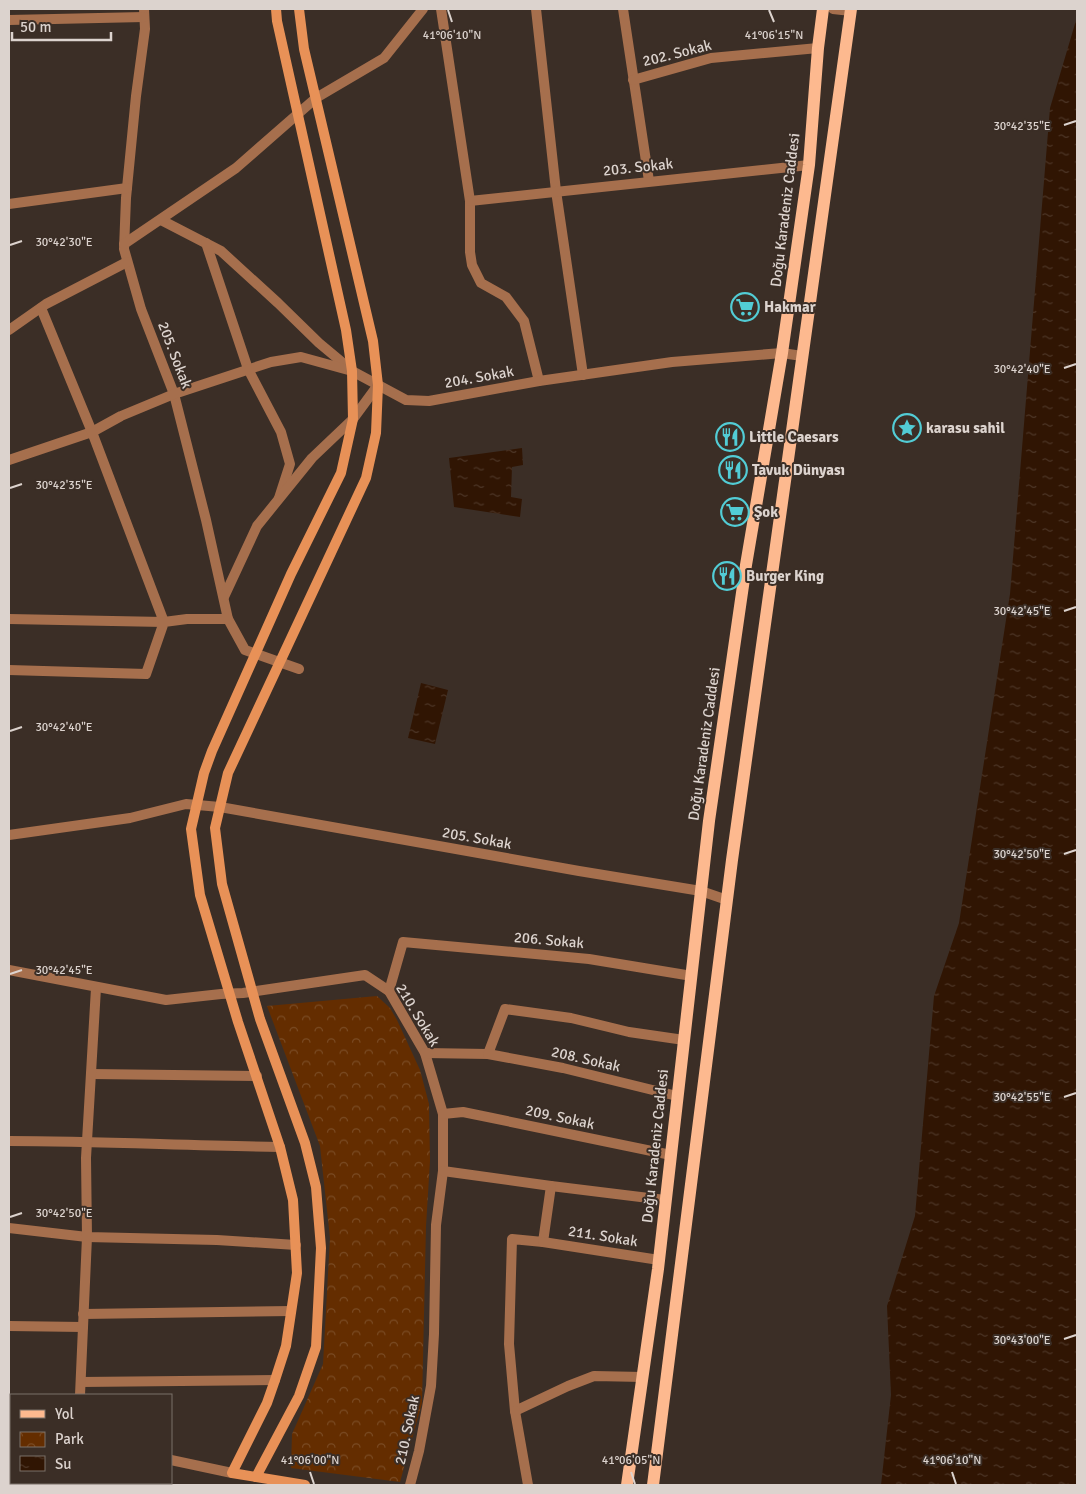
<svg xmlns="http://www.w3.org/2000/svg" width="1086" height="1494" font-family="Signika,sans-serif">
<style>
.park{fill:url(#park-crowns)}
.water{fill:url(#water-ripples)}
.lines{fill:none;stroke-linecap:round;stroke-linejoin:round}
.street{stroke:#a66f4d;stroke-width:10}
.secondary{stroke:#e89157;stroke-width:10}
.primary{stroke:#fdb98f;stroke-width:12}
.ticks{fill:none;stroke:#dcd3ce;stroke-width:2}
.labels{text-anchor:middle;stroke-width:4;stroke-linejoin:round;paint-order:stroke}
.street-label{font-size:15px;fill:#dcd3ce;stroke:#3b2e26}
.poi-label{font-size:15px;font-weight:bold;fill:#dcd3ce;stroke:#3b2e26;text-anchor:start}
.ticks-label{font-size:12px;text-anchor:middle;fill:#dcd3ce;stroke:#3b2e26;stroke-width:4;stroke-linejoin:round;paint-order:stroke}
</style>
<defs>
<pattern id="park-crowns" width="20" height="18" patternUnits="userSpaceOnUse" patternTransform="scale(1.25)"><rect width="20" height="18" fill="#642d00"/><path d="M2 6a3 3 0 1 1 6 0M12 15a3 3 0 1 1 6 0" fill="none" stroke="#7a4b24"/></pattern>
<pattern id="water-ripples" width="26" height="14" patternUnits="userSpaceOnUse" patternTransform="scale(1.25)"><rect width="26" height="14" fill="#301503"/><path d="M2 4q2-2 4 0t4 0M15 11q2-2 4 0t4 0" fill="none" stroke="#4d3627"/></pattern>
</defs>
<rect width="100%" height="100%" fill="#3b2e26"/>
<path class="park" d="M377,996L390,1008L397,1020L420,1070L429,1104L430,1161L426,1226L422,1403L400,1482L291,1468L292,1434L323,1364L330,1238L320,1146L267,1006Z"/>
<g class="water">
<path d="M1077,17V1485H881L891,1395L887,1306L915,1216L934,996L959,923L1010,594L1050,108Z"/>
<path d="M522,448L523,465L512,467L511,497L522,499L520,517L454,507L449,458Z"/>
<path d="M421,683L448,690L435,744L408,738Z"/>
</g>
<g class="lines">
<g class="street">
<path d="M144,9L145,29L136,96L126,198L124,249L141,309L174,394L206,520L228,619L245,650L299,669"/>
<path d="M441,9L470,201V252L472,265L481,283L506,297L524,321L539,381"/>
<path d="M536,9L556,191L583,375"/>
<path d="M623,9L649,181"/>
<path d="M833,9L851,11"/>
<path d="M9,20L144,17"/>
<path d="M633,80L711,58L818,48"/>
<path d="M470,201L809,165"/>
<path d="M9,204L127,188"/>
<path d="M161,220L221,251L278,303L319,343L349,368"/>
<path d="M206,243L248,369L281,432L290,464L279,498"/>
<path d="M124,244L236,168L316,98L384,58L423,9"/>
<path d="M9,330L46,304L127,262"/>
<path d="M9,460L92,432L121,416L174,394L271,362L301,357L352,371L406,400L429,401L539,381L672,362L782,353L802,356"/>
<path d="M224,597L257,526L312,458L353,419L378,385"/>
<path d="M9,619L164,622L92,432L41,308"/>
<path d="M9,670L146,674L164,622L187,619H228"/>
<path d="M9,835L130,818L186,804L220,807L579,871L701,891L727,900"/>
<path d="M9,970L166,1000L221,994L243,993L365,975L389,991L425,1053L443,1114V1171L436,1225L434,1334L431,1386L419,1451L410,1485"/>
<path d="M389,991L403,942L589,959L692,976"/>
<path d="M425,1053L488,1054L505,1009L571,1018L629,1032L684,1040"/>
<path d="M488,1054L563,1068L677,1096"/>
<path d="M91,1074L257,1076"/>
<path d="M443,1114L463,1112L671,1155"/>
<path d="M9,1141C99,1141 190,1146 280,1147"/>
<path d="M443,1171L551,1186L665,1200"/>
<path d="M551,1186L543,1242L512,1239L509,1344L515,1411L568,1386L594,1376L643,1377"/>
<path d="M9,1228L87,1237L217,1240L296,1245"/>
<path d="M543,1242L659,1260"/>
<path d="M83,1314L291,1311"/>
<path d="M9,1326L83,1327"/>
<path d="M81,1382L275,1380"/>
<path d="M80,1395L87,1237L86,1158L96,988"/>
<path d="M515,1411L528,1485"/>
<path d="M9,1415L11,1416"/>
<path d="M171,1460L232,1473"/>
<path d="M49,1485L50,1483"/>
</g>
<g class="secondary">
<path d="M276,9L277,21L346,330L352,371L353,419L341,473L291,574L212,751L204,773L191,829L200,895L238,1022L280,1147L293,1200L297,1273L286,1346L275,1380L267,1403L232,1473L305,1485"/>
<path d="M256,1477L299,1396L316,1347L321,1248L316,1187L305,1143L260,1019L222,884L215,828L228,773L366,478L376,433L378,385L373,341L304,49L299,9"/>
</g>
<g class="primary">
<path d="M627,1485L658,1269L709,821L746,565L782,353L809,165L818,48L823,9"/>
<path d="M653,1485L732,860L851,9"/>
</g>
</g>
<path class="ticks" d="M448,10L452,22M769,10L774,22M1064,125L1076,121M10,245L22,241M1064,368L1076,364M10,488L22,484M1064,611L1076,607M10,731L22,727M1064,854L1076,850M10,974L22,970M1064,1097L1076,1093M10,1217L22,1213M1064,1339L1076,1335M310,1472L314,1484M631,1472L635,1484M952,1472L956,1484"/>
<defs>
<symbol id="supermarket-ring" viewBox="-11 -11 22 22"><circle r="9.5" fill="#3b2e26" stroke="#52ccd5" stroke-width="1.5"/><path d="M-6-5.5h2.5l.6 2H6L4.5 2H-2.5L-4.4-4H-6ZM-1.5 3.2a1.3 1.3 0 1 0 .1 0ZM3 3.2a1.3 1.3 0 1 0 .1 0Z" fill="#52ccd5"/></symbol>
<symbol id="sight-ring" viewBox="-11 -11 22 22"><circle r="9.5" fill="#3b2e26" stroke="#52ccd5" stroke-width="1.5"/><path d="M0-6L1.8-2.2L6-1.7L2.9 1.2L3.7 5.4L0 3.3L-3.7 5.4L-2.9 1.2L-6-1.7L-1.8-2.2Z" fill="#52ccd5"/></symbol>
<symbol id="restaurant-ring" viewBox="-11 -11 22 22"><circle r="9.5" fill="#3b2e26" stroke="#52ccd5" stroke-width="1.5"/><path d="M-5-6h1v4h1v-4h1v4h1v-4h1v5L-1.5 .5V6h-2V.5L-5-1ZM5-6V6H3V1.5H1.5Q1.5-4 5-6Z" fill="#52ccd5"/></symbol>
</defs>
<g fill-rule="evenodd">
<use href="#supermarket-ring" x="729" y="291" width="32" height="32"/>
<use href="#sight-ring" x="891" y="412" width="32" height="32"/>
<use href="#restaurant-ring" x="714" y="421" width="32" height="32"/>
<use href="#restaurant-ring" x="717" y="454" width="32" height="32"/>
<use href="#supermarket-ring" x="719" y="496" width="32" height="32"/>
<use href="#restaurant-ring" x="711" y="560" width="32" height="32"/>
</g>
<g class="labels">
<g class="street-label">
<text transform="translate(677 53) rotate(-14)" y="5">202. Sokak</text>
<text transform="translate(638 167) rotate(-6)" y="5">203. Sokak</text>
<text transform="translate(785 210) rotate(-83)" y="5">Doğu Karadeniz Caddesi</text>
<text transform="translate(175 355) rotate(69)" y="5">205. Sokak</text>
<text transform="translate(479 377) rotate(-10)" y="5">204. Sokak</text>
<text transform="translate(704 744) rotate(-82)" y="5">Doğu Karadeniz Caddesi</text>
<text transform="translate(477 838) rotate(10)" y="5">205. Sokak</text>
<text transform="translate(549 940) rotate(5)" y="5">206. Sokak</text>
<text transform="translate(418 1015) rotate(59)" y="5">210. Sokak</text>
<text transform="translate(586 1059) rotate(13)" y="5">208. Sokak</text>
<text transform="translate(560 1117) rotate(12)" y="5">209. Sokak</text>
<text transform="translate(655 1146) rotate(-84)" y="5">Doğu Karadeniz Caddesi</text>
<text transform="translate(603 1236) rotate(9)" y="5">211. Sokak</text>
<text transform="translate(407 1430) rotate(-78)" y="5">210. Sokak</text>
</g>
<g class="poi-label">
<text x="764" y="312">Hakmar</text>
<text x="926" y="433">karasu sahil</text>
<text x="749" y="442">Little Caesars</text>
<text x="752" y="475">Tavuk Dünyası</text>
<text x="754" y="517">Şok</text>
<text x="746" y="581">Burger King</text>
</g>
</g>
<g class="ticks-label">
<text x="452" y="39">41°06'10"N</text>
<text x="774" y="39">41°06'15"N</text>
<text x="1022" y="130">30°42'35"E</text>
<text x="64" y="246">30°42'30"E</text>
<text x="1022" y="373">30°42'40"E</text>
<text x="64" y="489">30°42'35"E</text>
<text x="1022" y="615">30°42'45"E</text>
<text x="64" y="731">30°42'40"E</text>
<text x="1022" y="858">30°42'50"E</text>
<text x="64" y="974">30°42'45"E</text>
<text x="1022" y="1101">30°42'55"E</text>
<text x="64" y="1217">30°42'50"E</text>
<text x="1022" y="1344">30°43'00"E</text>
<text x="310" y="1464">41°06'00"N</text>
<text x="631" y="1464">41°06'05"N</text>
<text x="952" y="1464">41°06'10"N</text>
</g>
<rect width="1086" height="1494" fill="none" stroke="#dcd3ce" stroke-width="20"/>
<rect x="10" y="1394" width="162" height="90" fill="#3b2e26" stroke="#7b7069"/>
<rect x="20" y="1410" width="25" height="8" fill="#fdb98f" stroke="#7b7069"/>
<text x="55" y="1419" font-size="15" fill="#dcd3ce">Yol</text>
<rect x="20" y="1432" width="25" height="15" fill="url(#park-crowns)" stroke="#7b7069"/>
<text x="55" y="1444" font-size="15" fill="#dcd3ce">Park</text>
<rect x="20" y="1456" width="25" height="15" fill="url(#water-ripples)" stroke="#7b7069"/>
<text x="55" y="1469" font-size="15" fill="#dcd3ce">Su</text>
<path d="M12 32v8h99v-8" fill="none" stroke="#dcd3ce" stroke-width="2.5"/>
<text x="20" y="32" font-size="15" fill="#dcd3ce" stroke="#3b2e26" stroke-width="4" paint-order="stroke">50 m</text>
</svg>
